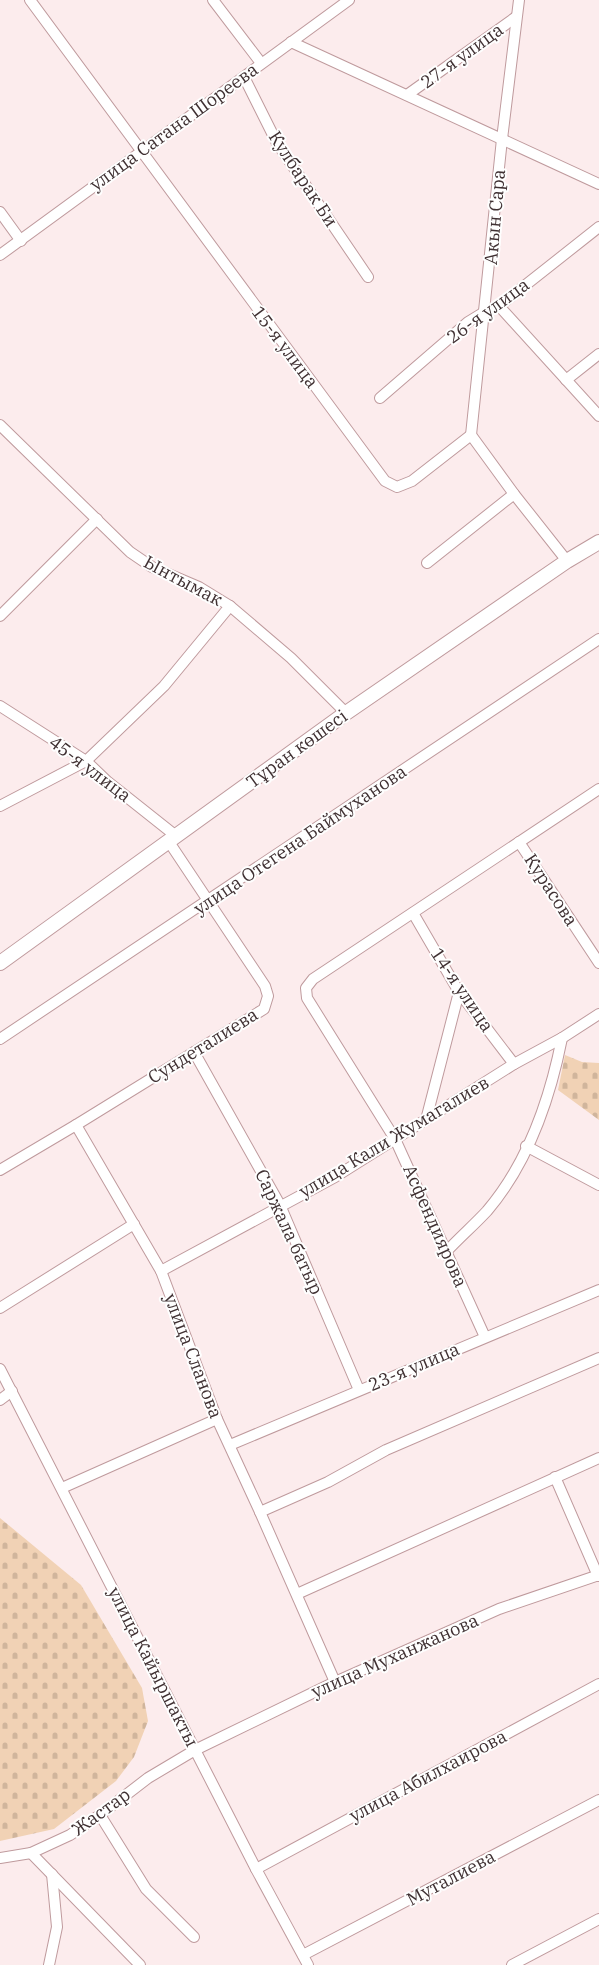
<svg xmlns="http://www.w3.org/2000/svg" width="599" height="1965" font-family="'IBM Plex Serif',serif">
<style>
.cemetery{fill:url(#cemetery-stones)}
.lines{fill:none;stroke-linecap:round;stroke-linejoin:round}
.street-casing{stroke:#bf9a9d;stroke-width:12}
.secondary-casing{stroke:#bf9a9d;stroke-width:16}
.street{stroke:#fff;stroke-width:10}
.secondary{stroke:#fff;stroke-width:14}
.labels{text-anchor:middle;stroke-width:4;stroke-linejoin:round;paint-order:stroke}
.street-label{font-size:18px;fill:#3f3032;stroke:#fefefe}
</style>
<defs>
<pattern id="cemetery-stones" width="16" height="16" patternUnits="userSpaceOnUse" patternTransform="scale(1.25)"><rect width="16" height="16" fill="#f1d2b5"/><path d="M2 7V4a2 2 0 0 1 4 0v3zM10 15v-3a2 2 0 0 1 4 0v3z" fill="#d0b59c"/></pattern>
</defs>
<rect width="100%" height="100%" fill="#fceced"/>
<g class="cemetery">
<path d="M565,1055L582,1062L599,1063V1120L558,1090Z"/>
<path d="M0,1518L81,1585L142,1688L148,1721L134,1757L116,1781L54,1829L0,1841Z"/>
</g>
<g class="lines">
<defs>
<g id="street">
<path d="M30,0L385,481L397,487L412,481L471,435L514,494L567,561"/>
<path d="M213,0L261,63"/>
<path d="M291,42L599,184"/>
<path d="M244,77L277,143L368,277"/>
<path d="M407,95L516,17"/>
<path d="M0,212L21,241"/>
<path d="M0,255L349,0"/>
<path d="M499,306L599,416"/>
<path d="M566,380L599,354"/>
<path d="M380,398L468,322L486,311L499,306L599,227"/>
<path d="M0,425L130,552L152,567L199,587L230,606L291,658L346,713"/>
<path d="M471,435L502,139L519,0"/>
<path d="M427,563L514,494"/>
<path d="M0,616L97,519"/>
<path d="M0,706L86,761L108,782L176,836"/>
<path d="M0,806L86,761L164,686L230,606"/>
<path d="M519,842L599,963"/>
<path d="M413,913L459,992L514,1064"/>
<path d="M0,1039L599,639"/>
<path d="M194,1052L280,1205L359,1390"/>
<path d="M426,1120L459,992"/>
<path d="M76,1125L161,1271L217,1419L260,1512L335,1682"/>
<path d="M526,1146L599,1185"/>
<path d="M0,1170L76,1125L264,1009L268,996L265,986L169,842"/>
<path d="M446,1252C459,1238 474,1225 487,1211C528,1163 550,1099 562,1038"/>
<path d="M161,1271L335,1177L514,1064L562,1038L599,1014"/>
<path d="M0,1308L134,1224"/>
<path d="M485,1337L395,1139L307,998L306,988L313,979L599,789"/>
<path d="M0,1369L256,1869L308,1965"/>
<path d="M0,1400L12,1391"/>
<path d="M230,1445L599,1290"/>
<path d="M555,1477L598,1576"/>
<path d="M62,1488L217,1419"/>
<path d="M260,1512L328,1482L386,1450L599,1358"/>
<path d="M297,1594L599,1458"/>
<path d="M100,1815L146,1889L194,1937"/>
<path d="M31,1853L140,1965"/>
<path d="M0,1858L31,1853L70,1835L100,1815L148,1778L195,1750L335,1682L499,1609L599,1575"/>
<path d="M256,1869L599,1684"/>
<path d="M303,1955L599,1800"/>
<path d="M49,1965L57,1927L52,1874"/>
<path d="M512,1965L599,1919"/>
</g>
<path id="secondary" d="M0,963L346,713L567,561L599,542"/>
</defs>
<use href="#street" class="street-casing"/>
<use href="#secondary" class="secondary-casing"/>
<use href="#street" class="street"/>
<use href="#secondary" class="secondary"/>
</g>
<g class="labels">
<g class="street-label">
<text transform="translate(462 56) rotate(-36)" y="6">27-я улица</text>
<text transform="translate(174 127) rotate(-36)" y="6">улица Сатана Шореева</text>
<text transform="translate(303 179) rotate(57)" y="6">Кулбарак Би</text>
<text transform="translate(495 217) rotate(-85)" y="6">Акын Сара</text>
<text transform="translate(488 311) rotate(-36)" y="6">26-я улица</text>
<text transform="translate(285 347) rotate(53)" y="6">15-я улица</text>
<text transform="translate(183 581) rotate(28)" y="6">Ынтымак</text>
<text transform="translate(297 749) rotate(-36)" y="6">Тұран көшесі</text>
<text transform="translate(90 769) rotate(37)" y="6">45-я улица</text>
<text transform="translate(300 840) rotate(-34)" y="6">улица Отегена Баймуханова</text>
<text transform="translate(551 890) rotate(57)" y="6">Курасова</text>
<text transform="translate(462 990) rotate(56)" y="6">14-я улица</text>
<text transform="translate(203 1046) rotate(-32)" y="6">Сундеталиева</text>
<text transform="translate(394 1137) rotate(-31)" y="6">улица Кали Жумагалиев</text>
<text transform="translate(435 1226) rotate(66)" y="6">Асфендиярова</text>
<text transform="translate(289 1232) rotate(65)" y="6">Саржала батыр</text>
<text transform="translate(193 1356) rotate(69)" y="6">улица Сланова</text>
<text transform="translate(414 1367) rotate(-23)" y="6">23-я улица</text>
<text transform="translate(395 1656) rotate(-24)" y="6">улица Муханжанова</text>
<text transform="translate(153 1667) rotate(63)" y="6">улица Кайыршакты</text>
<text transform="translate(428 1776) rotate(-28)" y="6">улица Абилхаирова</text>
<text transform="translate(101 1812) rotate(-36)" y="6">Жастар</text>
<text transform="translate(451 1878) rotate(-28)" y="6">Муталиева</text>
</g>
</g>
</svg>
